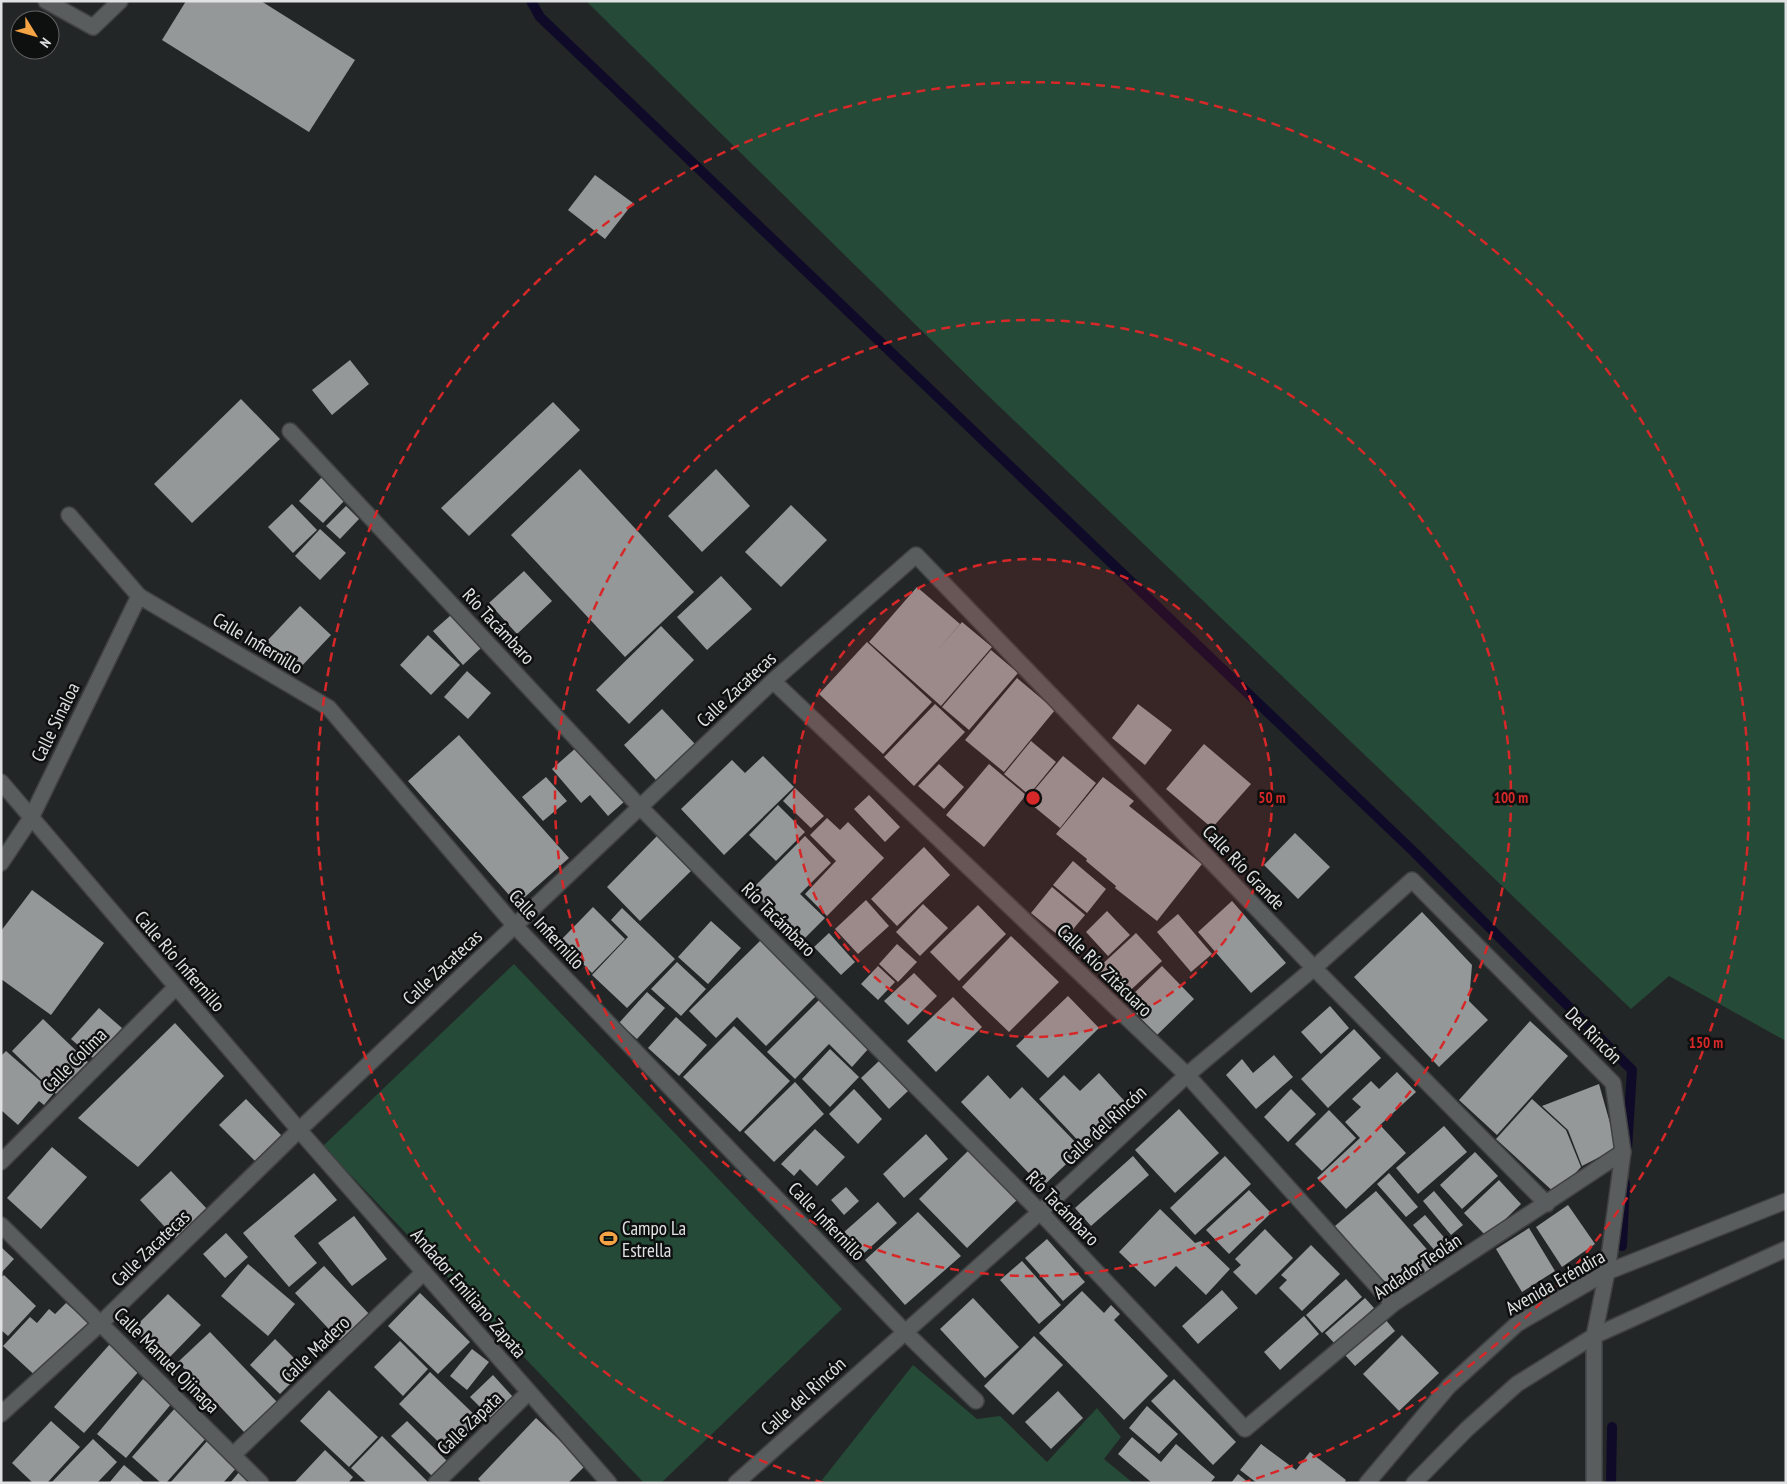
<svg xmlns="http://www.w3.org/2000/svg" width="1787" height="1484" font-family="'PT Sans Narrow',sans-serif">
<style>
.green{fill:#254a37}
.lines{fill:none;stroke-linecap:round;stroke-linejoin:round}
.stream{stroke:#0e0a28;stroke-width:10}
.building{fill:#949898}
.minor-casing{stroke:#3f4142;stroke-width:18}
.tertiary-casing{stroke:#3f4142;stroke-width:18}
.minor{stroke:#595d5e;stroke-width:15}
.tertiary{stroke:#595d5e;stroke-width:15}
.ring{fill:none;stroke:#d62828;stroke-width:2.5;stroke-dasharray:9 6}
.labels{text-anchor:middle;stroke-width:5;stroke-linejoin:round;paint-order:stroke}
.street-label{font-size:19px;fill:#dfe1e2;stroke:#0e0f0f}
.poi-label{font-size:19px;fill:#dfe1e2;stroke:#0e0f0f;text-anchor:start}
.centre{fill:#d62828;stroke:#0e0f0f;stroke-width:2.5}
.ring-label{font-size:15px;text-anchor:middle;font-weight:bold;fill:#d62828;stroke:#0e0f0f;stroke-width:5;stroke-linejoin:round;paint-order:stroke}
</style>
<rect width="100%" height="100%" fill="#232627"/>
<g class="green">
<path d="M586,1H1786V1041L1669,976L1631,1009L979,387Z"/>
<path d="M514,964L842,1309L661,1483H644L323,1146Z"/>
<path d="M913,1365L977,1419L1000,1416L1047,1462L1097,1408L1121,1437L1104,1459L1133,1483H826L822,1480Z"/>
</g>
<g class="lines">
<g class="stream">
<path d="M531,1L540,17L1414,852L1632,1070L1627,1149"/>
<path d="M1622,1246L1625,1183"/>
<path d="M1611,1483L1612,1427"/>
</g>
</g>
<g class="building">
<path d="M186,1H261L355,60L309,132L162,40Z"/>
<path d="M595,175L633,203L605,239L568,210Z"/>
<path d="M350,360L369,384L332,415L312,390Z"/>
<path d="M241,399L280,439L192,523L154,484Z"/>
<path d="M553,402L580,430L469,536L441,508Z"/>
<path d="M580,469L694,592L625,657L511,535Z"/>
<path d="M716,469L750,506L702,552L668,516Z"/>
<path d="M322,477L346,499L323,523L299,501Z"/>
<path d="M292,504L317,530L293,553L268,527Z"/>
<path d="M791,505L827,540L781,587L745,552Z"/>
<path d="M346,506L359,519L340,539L326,526Z"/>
<path d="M320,529L346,553L320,580L295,556Z"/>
<path d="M524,571L552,601L517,634L489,603Z"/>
<path d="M721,576L752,609L707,650L677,617Z"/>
<path d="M917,587L960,624L935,653L962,622L992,647L941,706L869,642Z"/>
<path d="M300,606L331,635L298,670L267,641Z"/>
<path d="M451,615L481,648L463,665L433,631Z"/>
<path d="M661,626L694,660L629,724L596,690Z"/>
<path d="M428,635L460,665L431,695L400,665Z"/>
<path d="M867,642L932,702L883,754L819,694Z"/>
<path d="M991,650L1018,673L969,730L942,707Z"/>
<path d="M467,671L491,693L468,719L444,697Z"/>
<path d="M1017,678L1055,710L1004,772L965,740Z"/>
<path d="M935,704L965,732L914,786L884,757Z"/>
<path d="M1138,704L1172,730L1145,765L1112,738Z"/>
<path d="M662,709L695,744L656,780L624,745Z"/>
<path d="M459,735L569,858L517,904L408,781Z"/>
<path d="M1031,741L1056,762L1029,795L1004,774Z"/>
<path d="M1204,744L1251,784L1212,828L1166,789Z"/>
<path d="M577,747L624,802L608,816L590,795L581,803L552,769Z"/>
<path d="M763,756L794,787L724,855L681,809L732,760L745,773Z"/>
<path d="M1063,756L1096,783L1060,828L1026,800Z"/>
<path d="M939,764L964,787L944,809L918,786Z"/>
<path d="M989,764L1026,795L984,847L946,815Z"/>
<path d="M546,777L567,801L543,821L522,797Z"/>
<path d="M1103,777L1134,801L1129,806L1202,864L1157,921L1115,888L1116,886L1086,861L1087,859L1056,834Z"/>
<path d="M795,788L824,816L811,828L783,801Z"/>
<path d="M869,795L900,827L885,842L854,809Z"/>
<path d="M778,805L805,832L776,861L749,835Z"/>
<path d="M827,818L840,830L848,822L884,858L827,916L805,894L836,861L810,835Z"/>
<path d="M1295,833L1330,867L1298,899L1264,865Z"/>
<path d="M657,836L691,871L640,921L607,887Z"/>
<path d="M805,836L831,863L800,894L825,918L802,941L751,890Z"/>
<path d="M924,847L950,875L897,926L871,899Z"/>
<path d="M1073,861L1106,889L1087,913L1053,885Z"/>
<path d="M1052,887L1085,915L1064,940L1031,913Z"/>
<path d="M32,890L104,943L51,1015L1,979V931Z"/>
<path d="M866,900L889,926L858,954L835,929Z"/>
<path d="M1232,901L1286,963L1251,993L1198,932Z"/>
<path d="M923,904L948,928L920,956L896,932Z"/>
<path d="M978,905L1006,934L959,981L930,952Z"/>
<path d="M593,907L625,939L592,973L560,941Z"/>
<path d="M622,908L675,959L627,1008L592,975L628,937L611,920Z"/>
<path d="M1107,911L1130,935L1108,956L1086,932Z"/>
<path d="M1422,912L1472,965L1469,1001L1488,1020L1439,1067L1354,977Z"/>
<path d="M1178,914L1212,954L1191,972L1157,932Z"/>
<path d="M711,921L741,948L708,984L678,957Z"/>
<path d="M829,933L855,962L841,975L814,947Z"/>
<path d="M1136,933L1162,961L1122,998L1096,970Z"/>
<path d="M1011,936L1059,982L1009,1032L962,987Z"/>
<path d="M761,940L816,996L766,1046L737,1017L716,1038L689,1011Z"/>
<path d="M897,944L917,962L898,982L879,964Z"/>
<path d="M677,962L706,989L681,1016L651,989Z"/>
<path d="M878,966L895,982L878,1000L861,984Z"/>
<path d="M1162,966L1194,999L1157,1035L1125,1002Z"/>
<path d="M914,973L937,996L908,1025L884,1001Z"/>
<path d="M647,992L665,1008L637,1039L619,1023Z"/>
<path d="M1068,996L1099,1028L1048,1078L1016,1046Z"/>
<path d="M953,997L982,1027L936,1072L907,1041Z"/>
<path d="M820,999L869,1048L852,1067L829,1044L795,1079L767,1052Z"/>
<path d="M1330,1006L1349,1028L1321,1054L1301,1032Z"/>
<path d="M99,1008L122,1028L94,1059L71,1039Z"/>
<path d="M676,1017L707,1045L679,1076L648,1048Z"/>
<path d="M43,1019L88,1062L56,1094L12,1051Z"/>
<path d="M1530,1021L1568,1056L1497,1135L1459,1100Z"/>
<path d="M175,1023L224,1076L138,1167L78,1118Z"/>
<path d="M734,1026L790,1081L740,1132L683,1077Z"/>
<path d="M1354,1029L1381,1058L1328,1108L1301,1079Z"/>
<path d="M830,1049L859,1077L830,1107L802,1079Z"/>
<path d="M6,1051L54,1093L44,1105L39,1101L18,1125L1,1110V1056Z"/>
<path d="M1274,1055L1293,1077L1256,1109L1226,1075L1242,1059L1253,1073Z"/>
<path d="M879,1061L908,1091L889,1109L861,1078Z"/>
<path d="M1397,1072L1416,1092L1380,1125L1406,1153L1346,1209L1317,1178L1360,1138L1345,1122L1361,1107L1352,1099L1371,1081L1379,1089Z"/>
<path d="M1099,1073L1129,1106L1085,1148L1039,1099L1064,1075L1080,1091Z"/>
<path d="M988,1075L1010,1099L1022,1087L1082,1149L1042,1187L961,1102Z"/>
<path d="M795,1082L824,1114L774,1162L744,1132Z"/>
<path d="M1599,1084L1617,1148L1582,1166L1568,1130L1542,1106Z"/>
<path d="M854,1089L882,1119L858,1144L829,1114Z"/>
<path d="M1291,1089L1316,1114L1288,1142L1264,1117Z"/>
<path d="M246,1099L282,1136L256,1162L219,1125Z"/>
<path d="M1532,1099L1566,1130L1581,1167L1556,1194L1496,1139Z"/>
<path d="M1179,1109L1219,1153L1175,1193L1135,1150Z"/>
<path d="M1329,1110L1356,1138L1322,1171L1295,1144Z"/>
<path d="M1444,1126L1467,1152L1418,1194L1396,1168Z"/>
<path d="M815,1129L845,1157L817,1186L800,1169L794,1176L781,1164Z"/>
<path d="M926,1134L948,1159L904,1198L883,1174Z"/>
<path d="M52,1147L87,1177L41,1229L7,1198Z"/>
<path d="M968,1151L1017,1200L967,1248L919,1199Z"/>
<path d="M1475,1152L1498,1176L1462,1209L1440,1185Z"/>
<path d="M1133,1156L1149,1175L1091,1226L1075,1208Z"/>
<path d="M1225,1156L1251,1184L1195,1235L1170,1208Z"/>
<path d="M171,1171L208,1210L176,1239L140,1200Z"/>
<path d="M314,1173L337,1200L294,1236L317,1263L289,1287L243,1233Z"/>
<path d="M1389,1173L1418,1207L1406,1217L1377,1184Z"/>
<path d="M1499,1180L1521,1204L1487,1237L1464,1213Z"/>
<path d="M846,1187L859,1201L844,1215L831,1200Z"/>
<path d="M1249,1190L1271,1213L1229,1254L1206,1230Z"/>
<path d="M1376,1191L1438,1262L1397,1298L1335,1226Z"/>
<path d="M1434,1191L1463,1225L1451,1235L1423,1201Z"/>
<path d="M878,1202L897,1223L862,1255L843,1233Z"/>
<path d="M1568,1205L1595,1244L1562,1267L1536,1227Z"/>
<path d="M1160,1209L1195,1243L1201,1241L1230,1269L1206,1295L1176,1266L1155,1287L1119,1252Z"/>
<path d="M918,1212L961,1256L905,1305L865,1260Z"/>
<path d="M1425,1215L1454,1249L1442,1259L1413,1225Z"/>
<path d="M354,1216L387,1259L352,1286L318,1243Z"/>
<path d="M1529,1228L1555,1271L1522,1292L1496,1249Z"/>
<path d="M1265,1229L1293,1258L1256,1295L1233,1272L1241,1265L1235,1259Z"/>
<path d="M226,1233L248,1257L225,1278L203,1254Z"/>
<path d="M1047,1239L1085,1282L1063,1301L1025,1258Z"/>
<path d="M1311,1245L1340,1274L1302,1311L1279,1288L1287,1280L1281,1275Z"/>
<path d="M1,1247L14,1259L1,1273Z"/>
<path d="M1022,1261L1061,1305L1039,1324L1000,1280Z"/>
<path d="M248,1264L295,1304L268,1336L221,1296Z"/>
<path d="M324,1266L371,1316L342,1343L295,1293Z"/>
<path d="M4,1275L36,1306L8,1336L1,1330V1278Z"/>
<path d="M1346,1279L1362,1297L1322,1333L1306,1315Z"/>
<path d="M1222,1290L1238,1308L1198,1344L1182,1326Z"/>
<path d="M1082,1291L1104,1313L1111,1305L1120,1314L1114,1320L1168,1376L1124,1420L1039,1333Z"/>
<path d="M420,1293L470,1342L438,1374L388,1326Z"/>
<path d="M168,1294L201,1325L166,1361L133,1329Z"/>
<path d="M973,1298L1019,1347L985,1378L940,1329Z"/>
<path d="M1365,1298L1374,1308L1335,1344L1325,1333Z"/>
<path d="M66,1303L89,1323L39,1379L3,1346L30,1317L37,1323L49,1309L55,1314Z"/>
<path d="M1304,1316L1319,1334L1280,1370L1264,1352Z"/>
<path d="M1385,1319L1395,1331L1355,1366L1345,1355Z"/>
<path d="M210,1332L277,1402L244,1432L178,1362Z"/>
<path d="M1402,1335L1439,1373L1399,1411L1363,1374Z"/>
<path d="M1034,1336L1063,1365L1013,1415L984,1386Z"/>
<path d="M275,1339L305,1369L280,1394L250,1365Z"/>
<path d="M400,1341L428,1369L403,1396L374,1367Z"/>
<path d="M110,1344L140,1370L84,1433L54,1407Z"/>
<path d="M472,1349L489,1362L467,1390L450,1376Z"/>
<path d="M430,1372L480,1420L449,1452L399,1404Z"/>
<path d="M493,1375L513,1397L491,1418L470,1397Z"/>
<path d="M143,1379L172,1403L126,1458L97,1434Z"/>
<path d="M1174,1379L1236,1442L1213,1465L1151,1401Z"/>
<path d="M329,1390L378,1437L349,1467L300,1421Z"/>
<path d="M1058,1391L1083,1418L1051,1449L1025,1422Z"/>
<path d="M1147,1406L1178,1434L1159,1454L1129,1428Z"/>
<path d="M176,1407L208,1436L166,1483H161L132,1457Z"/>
<path d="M536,1418L586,1465L568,1483H482L478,1479Z"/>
<path d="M51,1421L80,1447L47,1483H33L12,1463Z"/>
<path d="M407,1421L447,1461L432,1476L391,1436Z"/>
<path d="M382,1436L429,1483H367L351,1468Z"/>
<path d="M1132,1437L1161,1462L1176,1444L1215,1477L1210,1483H1152L1118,1454Z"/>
<path d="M93,1439L117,1462L97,1483H51Z"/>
<path d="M208,1440L238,1466L223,1483H170Z"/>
<path d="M1261,1444L1296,1470L1310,1452L1346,1480L1344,1483H1257L1240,1470Z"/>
<path d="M325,1450L353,1477L348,1483H296L295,1482Z"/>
<path d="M124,1465L145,1483H109Z"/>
<path d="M240,1471L252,1483H230Z"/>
<path d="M1238,1474L1249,1483H1231Z"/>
</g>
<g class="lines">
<defs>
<g id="minor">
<path d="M46,1L93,27L120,1"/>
<path d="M290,431L640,807L1040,1212L1245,1429L1393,1304L1623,1152"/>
<path d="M69,515L139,596L329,708L515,926L905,1332L976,1401"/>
<path d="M773,681L1187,1075L1393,1304"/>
<path d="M1,782L299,1130L609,1483"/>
<path d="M1,863L31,818L139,596"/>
<path d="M1,1162L176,987"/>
<path d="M1,1225L261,1483"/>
<path d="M1,1414L101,1323L299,1130L773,681L916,555L1314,968L1547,1204"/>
<path d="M233,1455L424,1272"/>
<path d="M436,1483L529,1392"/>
<path d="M736,1483L1040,1212L1187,1075L1314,968L1412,880L1613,1083L1623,1152L1607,1272L1594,1336V1483"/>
</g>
<g id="tertiary">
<path d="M1367,1483L1449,1386L1517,1324L1607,1272L1786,1201"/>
<path d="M1414,1483L1467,1429L1517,1384L1594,1336L1786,1249"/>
</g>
</defs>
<use href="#minor" class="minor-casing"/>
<use href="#tertiary" class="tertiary-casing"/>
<use href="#minor" class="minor"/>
<use href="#tertiary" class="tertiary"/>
</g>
<circle cx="1033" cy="798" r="239" fill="#d62828" fill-opacity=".12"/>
<g class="ring">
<circle cx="1033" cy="798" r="239"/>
<circle cx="1033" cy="798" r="478"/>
<path d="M824 1483A716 716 0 1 1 1242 1483"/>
</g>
<defs>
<symbol id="stadium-bare" viewBox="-9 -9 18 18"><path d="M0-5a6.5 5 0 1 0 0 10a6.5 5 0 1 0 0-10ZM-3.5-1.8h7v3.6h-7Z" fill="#f4a345" stroke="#0e0f0f" stroke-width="2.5" paint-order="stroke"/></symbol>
</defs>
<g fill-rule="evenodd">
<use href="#stadium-bare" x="596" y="1226" width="25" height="25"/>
</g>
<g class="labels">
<g class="street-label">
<text transform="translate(499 626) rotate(47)" y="7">Río Tacámbaro</text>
<text transform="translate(258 643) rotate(31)" y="7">Calle Infiernillo</text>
<text transform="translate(736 689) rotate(-43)" y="7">Calle Zacatecas</text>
<text transform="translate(55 722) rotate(-64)" y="7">Calle Sinaloa</text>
<text transform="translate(1244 867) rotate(46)" y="7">Calle Río Grande</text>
<text transform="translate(779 919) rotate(45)" y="7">Río Tacámbaro</text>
<text transform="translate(547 929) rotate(47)" y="7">Calle Infiernillo</text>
<text transform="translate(180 961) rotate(49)" y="7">Calle Río Infiernillo</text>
<text transform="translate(442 967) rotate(-43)" y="7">Calle Zacatecas</text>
<text transform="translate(1105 970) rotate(44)" y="7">Calle Río Zitácuaro</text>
<text transform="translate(1594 1035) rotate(45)" y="7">Del Rincón</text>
<text transform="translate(74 1060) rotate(-45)" y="7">Calle Colima</text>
<text transform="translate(1104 1125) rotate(-43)" y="7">Calle del Rincón</text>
<text transform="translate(1063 1208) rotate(46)" y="7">Río Tacámbaro</text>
<text transform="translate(827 1221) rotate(46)" y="7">Calle Infiernillo</text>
<text transform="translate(150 1248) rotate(-44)" y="7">Calle Zacatecas</text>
<text transform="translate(1417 1266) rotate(-34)" y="7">Andador Teolán</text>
<text transform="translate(1555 1282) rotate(-30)" y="7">Avenida Eréndira</text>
<text transform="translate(469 1293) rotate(49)" y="7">Andador Emiliano Zapata</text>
<text transform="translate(315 1349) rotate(-44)" y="7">Calle Madero</text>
<text transform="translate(167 1360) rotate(45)" y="7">Calle Manuel Ojinaga</text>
<text transform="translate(803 1396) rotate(-42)" y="7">Calle del Rincón</text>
<text transform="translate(469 1423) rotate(-44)" y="7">Calle Zapata</text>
</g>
<g class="poi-label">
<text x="622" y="1235">Campo La<tspan x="622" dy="22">Estrella</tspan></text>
</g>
</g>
<circle cx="1033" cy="798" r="8" class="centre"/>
<g class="ring-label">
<text x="1272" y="803">50 m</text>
<text x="1511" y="803">100 m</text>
<text x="1706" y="1048">150 m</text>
</g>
<rect width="1787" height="1484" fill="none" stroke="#dfe1e2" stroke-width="5"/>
<g transform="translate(35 35) rotate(127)"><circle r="24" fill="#0e0f0f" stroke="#626363"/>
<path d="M0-4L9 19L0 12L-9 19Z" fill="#f4a345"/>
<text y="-8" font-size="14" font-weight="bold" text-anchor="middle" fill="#dfe1e2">N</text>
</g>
</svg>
